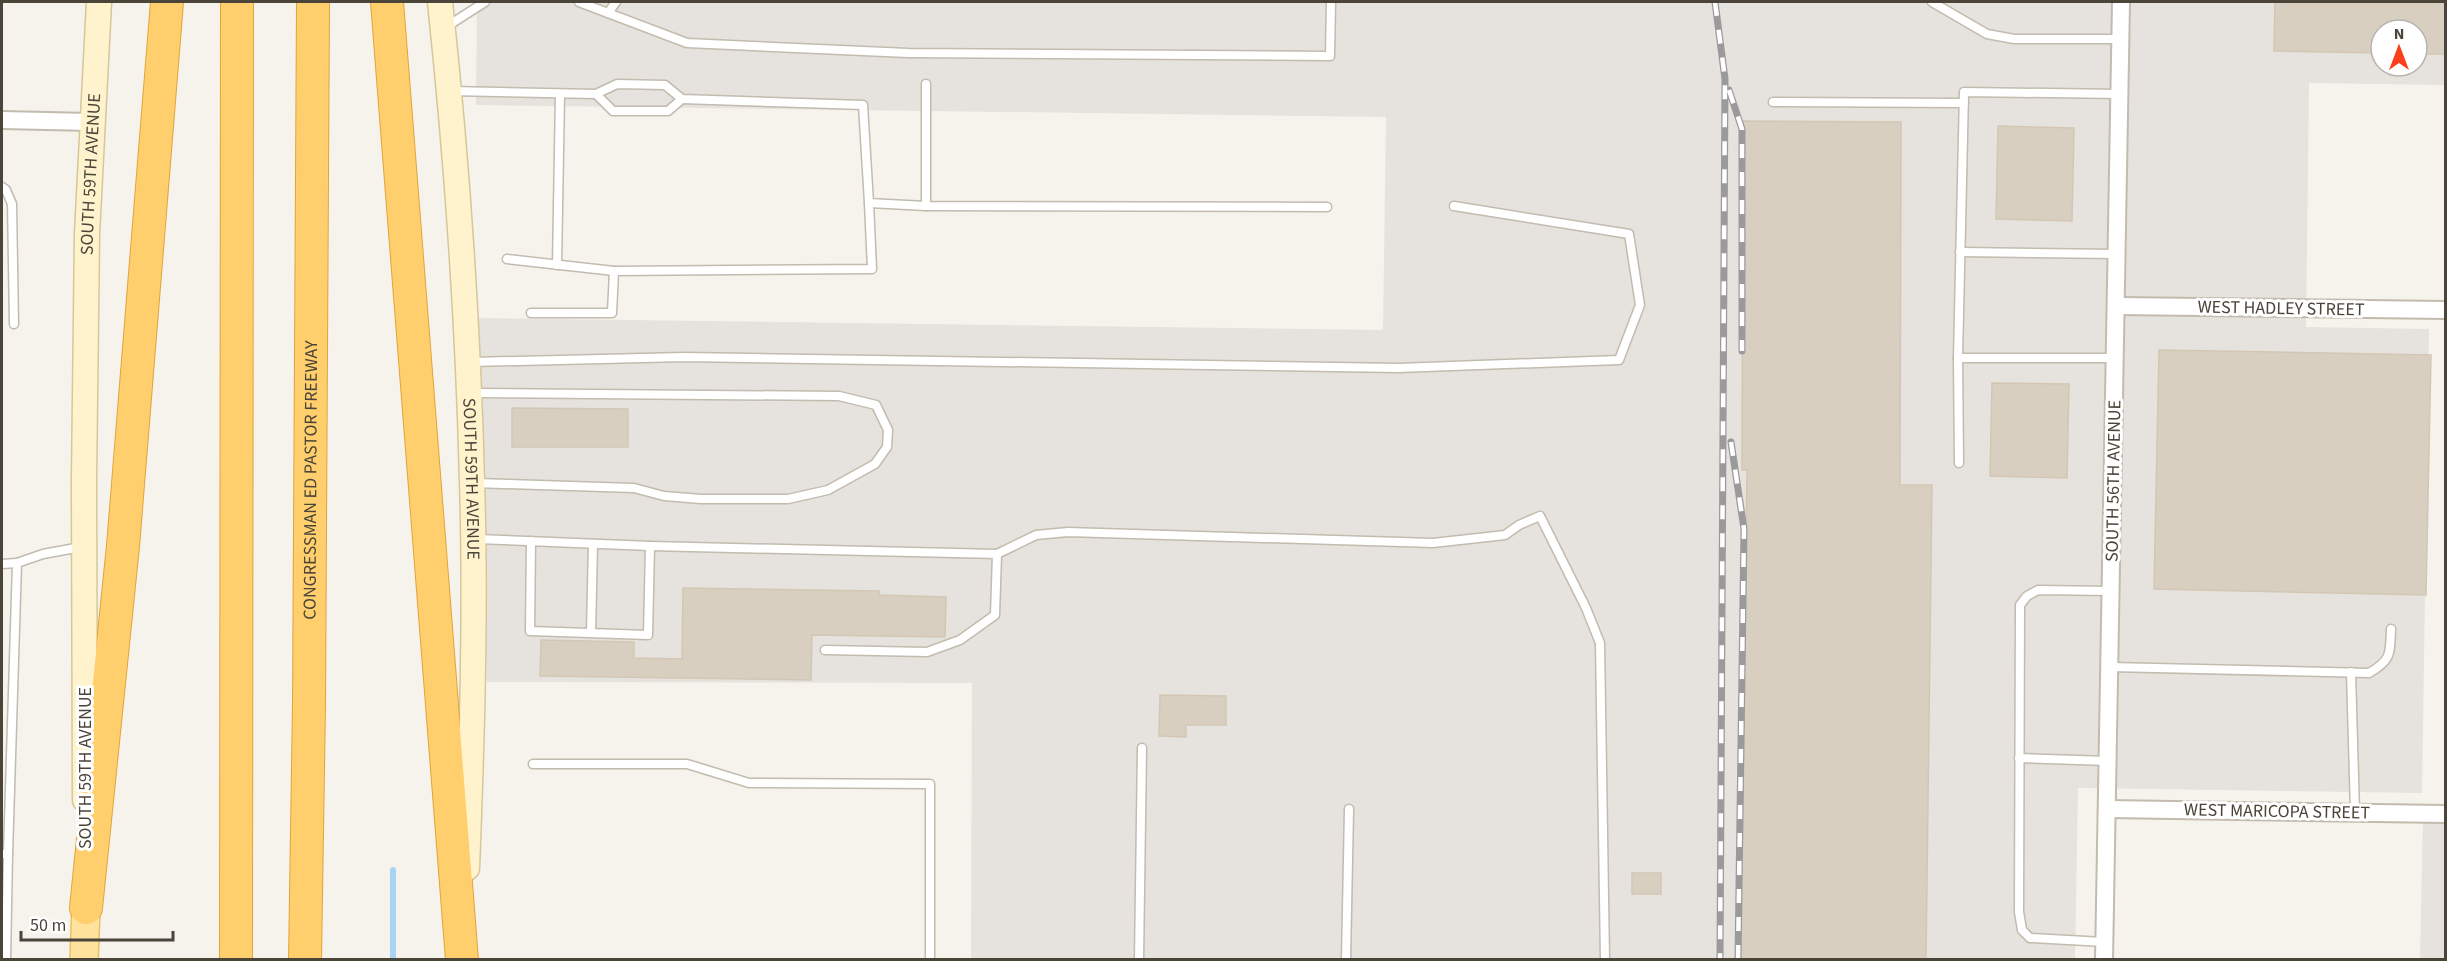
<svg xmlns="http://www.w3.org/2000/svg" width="2447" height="961" font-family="'Source Sans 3',sans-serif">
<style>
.industrial{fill:#e6e2dd;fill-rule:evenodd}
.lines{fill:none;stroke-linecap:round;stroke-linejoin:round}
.stream{stroke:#a9d4f2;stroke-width:6}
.building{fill:#d8cfc1;stroke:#d3c7b4;stroke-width:1.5}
.service-casing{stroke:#c2bbae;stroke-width:11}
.minor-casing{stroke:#c2bbae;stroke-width:20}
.secondary-casing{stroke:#d6c79b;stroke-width:27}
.primary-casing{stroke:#e6c16a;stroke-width:30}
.motorway-casing{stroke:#e0a43c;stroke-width:34}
.service{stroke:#fff;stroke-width:8}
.minor{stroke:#fff;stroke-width:16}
.secondary{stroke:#fff3cd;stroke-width:24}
.primary{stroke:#ffe39c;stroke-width:27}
.motorway{stroke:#ffcf6e;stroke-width:32}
.rail-casing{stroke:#9a9a9a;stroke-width:7}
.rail{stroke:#fff;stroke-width:4.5;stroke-dasharray:14;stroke-linecap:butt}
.labels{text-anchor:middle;stroke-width:6;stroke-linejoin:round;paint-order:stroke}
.street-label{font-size:18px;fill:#4b4439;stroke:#fff}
</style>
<rect width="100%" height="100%" fill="#f6f3ec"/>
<g class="industrial">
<path d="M477,2H2445V85L2309,83L2306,327L2429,329L2422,793L2078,788L2075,959H971L972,683L487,682L478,318L1383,330L1386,117L476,105ZM2381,30H2417V66H2381Z"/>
<path d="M2423,814H2445V959L2420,960Z"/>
</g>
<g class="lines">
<path class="stream" d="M393,870V960"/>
</g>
<g class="building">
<path d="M2275,2H2445V54H2417V30H2381V53L2274,51Z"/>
<path d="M1743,121L1901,122L1900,485H1932L1926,960H1741L1747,470H1742Z"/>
<path d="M1998,126L2074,128L2072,221L1996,219Z"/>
<path d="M2159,350L2431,355L2426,595L2154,589Z"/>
<path d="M1992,383L2069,384L2067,478L1990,476Z"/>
<path d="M512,408L628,409V447H512Z"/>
<path d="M683,588L879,591V595L946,597L945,637L812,635L811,680L540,676L541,640L634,642V658L682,659Z"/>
<path d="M1160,695L1226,696V725H1186V737L1159,736Z"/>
<rect x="1632" y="873" width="29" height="21"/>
</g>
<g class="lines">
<defs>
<g id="service">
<path d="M579,2L687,43L908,53L1330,56L1331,2"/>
<path d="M1932,2L1987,34L2014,39H2121"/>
<path d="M608,13L616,2"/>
<path d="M446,27L485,2"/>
<path d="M926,84V206"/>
<path d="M450,91L596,94L617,84L665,85L682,99L863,105L869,203L926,206L1327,207"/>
<path d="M596,94L613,111H668L682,99"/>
<path d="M1773,102L1964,103"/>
<path d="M2,187L6,190L12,204L14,324"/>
<path d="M1960,252L2117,254"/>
<path d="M507,259L614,271L872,269L869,203"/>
<path d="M557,265L560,94"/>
<path d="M531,313H612L614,271"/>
<path d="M1958,358L1959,463"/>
<path d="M2115,358H1958L1964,92L2120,94"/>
<path d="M471,362L684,357L1398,368L1619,360L1640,305L1629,234L1454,206"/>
<path d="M472,393L839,396L876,405L888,430L887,447L875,464L828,490L788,499H701L664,496L634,488L474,483"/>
<path d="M476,539L650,546L997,554L995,615L960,640L927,652L825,650"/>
<path d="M531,541L530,631L648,635L650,546"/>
<path d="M997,554L1036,535L1068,532L1433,543L1505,535L1519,525L1540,516L1586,608L1600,643L1605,960"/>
<path d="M2,564L17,563"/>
<path d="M591,632L593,544"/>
<path d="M2110,667L2369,673C2392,660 2390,653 2391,629"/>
<path d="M2351,672L2355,812"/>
<path d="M2019,758L2108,761"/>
<path d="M533,764H687L749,783L930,784V960"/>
<path d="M2,854H8L17,563L43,554L81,547"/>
<path d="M2104,942L2030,938L2022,930L2019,912L2020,605L2027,596L2038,590L2111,591"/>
<path d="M6,960L8,854"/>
<path d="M1139,960L1142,748"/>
<path d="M1346,960L1349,809"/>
</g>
<g id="minor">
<path d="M2,120L91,122"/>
<path d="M2116,306L2446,310"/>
<path d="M2108,809L2446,814"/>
<path d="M2104,960L2121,2"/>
</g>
<g id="secondary">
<path id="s1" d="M440,2C457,161 468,321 472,482C476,610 472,740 467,868"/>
<path id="s2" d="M85,800L84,481L87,234L99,2"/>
</g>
<path id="primary" d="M84,960L86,908"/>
<g id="motorway">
<path d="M387,2L462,960"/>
<path d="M86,908L123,546L167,2"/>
<path d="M236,960L237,2"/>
<path id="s3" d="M305,960L309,704L313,2"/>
</g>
</defs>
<use href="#service" class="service-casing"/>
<use href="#minor" class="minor-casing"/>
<use href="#secondary" class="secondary-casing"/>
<use href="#primary" class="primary-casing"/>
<use href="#motorway" class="motorway-casing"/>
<use href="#service" class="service"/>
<use href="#minor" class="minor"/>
<use href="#secondary" class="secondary"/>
<use href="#primary" class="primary"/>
<use href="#motorway" class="motorway"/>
<defs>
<g id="rail">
<path d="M1715,2L1725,79L1720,960"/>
<path d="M1729,90L1742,129V351"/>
<path d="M1731,442L1744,529L1738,960"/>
</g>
</defs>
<use href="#rail" class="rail-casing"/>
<use href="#rail" class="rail"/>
</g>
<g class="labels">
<g class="street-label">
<text dy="6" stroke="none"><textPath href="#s2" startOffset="626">SOUTH 59TH AVENUE</textPath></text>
<text transform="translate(2281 308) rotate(1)" y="6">WEST HADLEY STREET</text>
<text dy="6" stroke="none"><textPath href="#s1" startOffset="478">SOUTH 59TH AVENUE</textPath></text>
<text dy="6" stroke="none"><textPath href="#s3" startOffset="480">CONGRESSMAN ED PASTOR FREEWAY</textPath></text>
<text transform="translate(2113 481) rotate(-89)" y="6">SOUTH 56TH AVENUE</text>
<text transform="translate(85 768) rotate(-90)" y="6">SOUTH 59TH AVENUE</text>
<text transform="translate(2277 811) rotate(1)" y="6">WEST MARICOPA STREET</text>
</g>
</g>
<rect width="2447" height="961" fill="none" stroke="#4b4439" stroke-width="6"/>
<g transform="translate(2399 48)"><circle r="28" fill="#ffffff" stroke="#b7b4b0" stroke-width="1.5"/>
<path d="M0-4.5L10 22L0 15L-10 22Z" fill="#fc3f1d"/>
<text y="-9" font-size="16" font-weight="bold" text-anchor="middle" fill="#4b4439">N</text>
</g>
<path d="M21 931v9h152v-9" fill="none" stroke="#4b4439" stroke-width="3"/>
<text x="30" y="931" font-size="18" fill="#4b4439" stroke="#ffffff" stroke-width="4.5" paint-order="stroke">50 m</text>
</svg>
